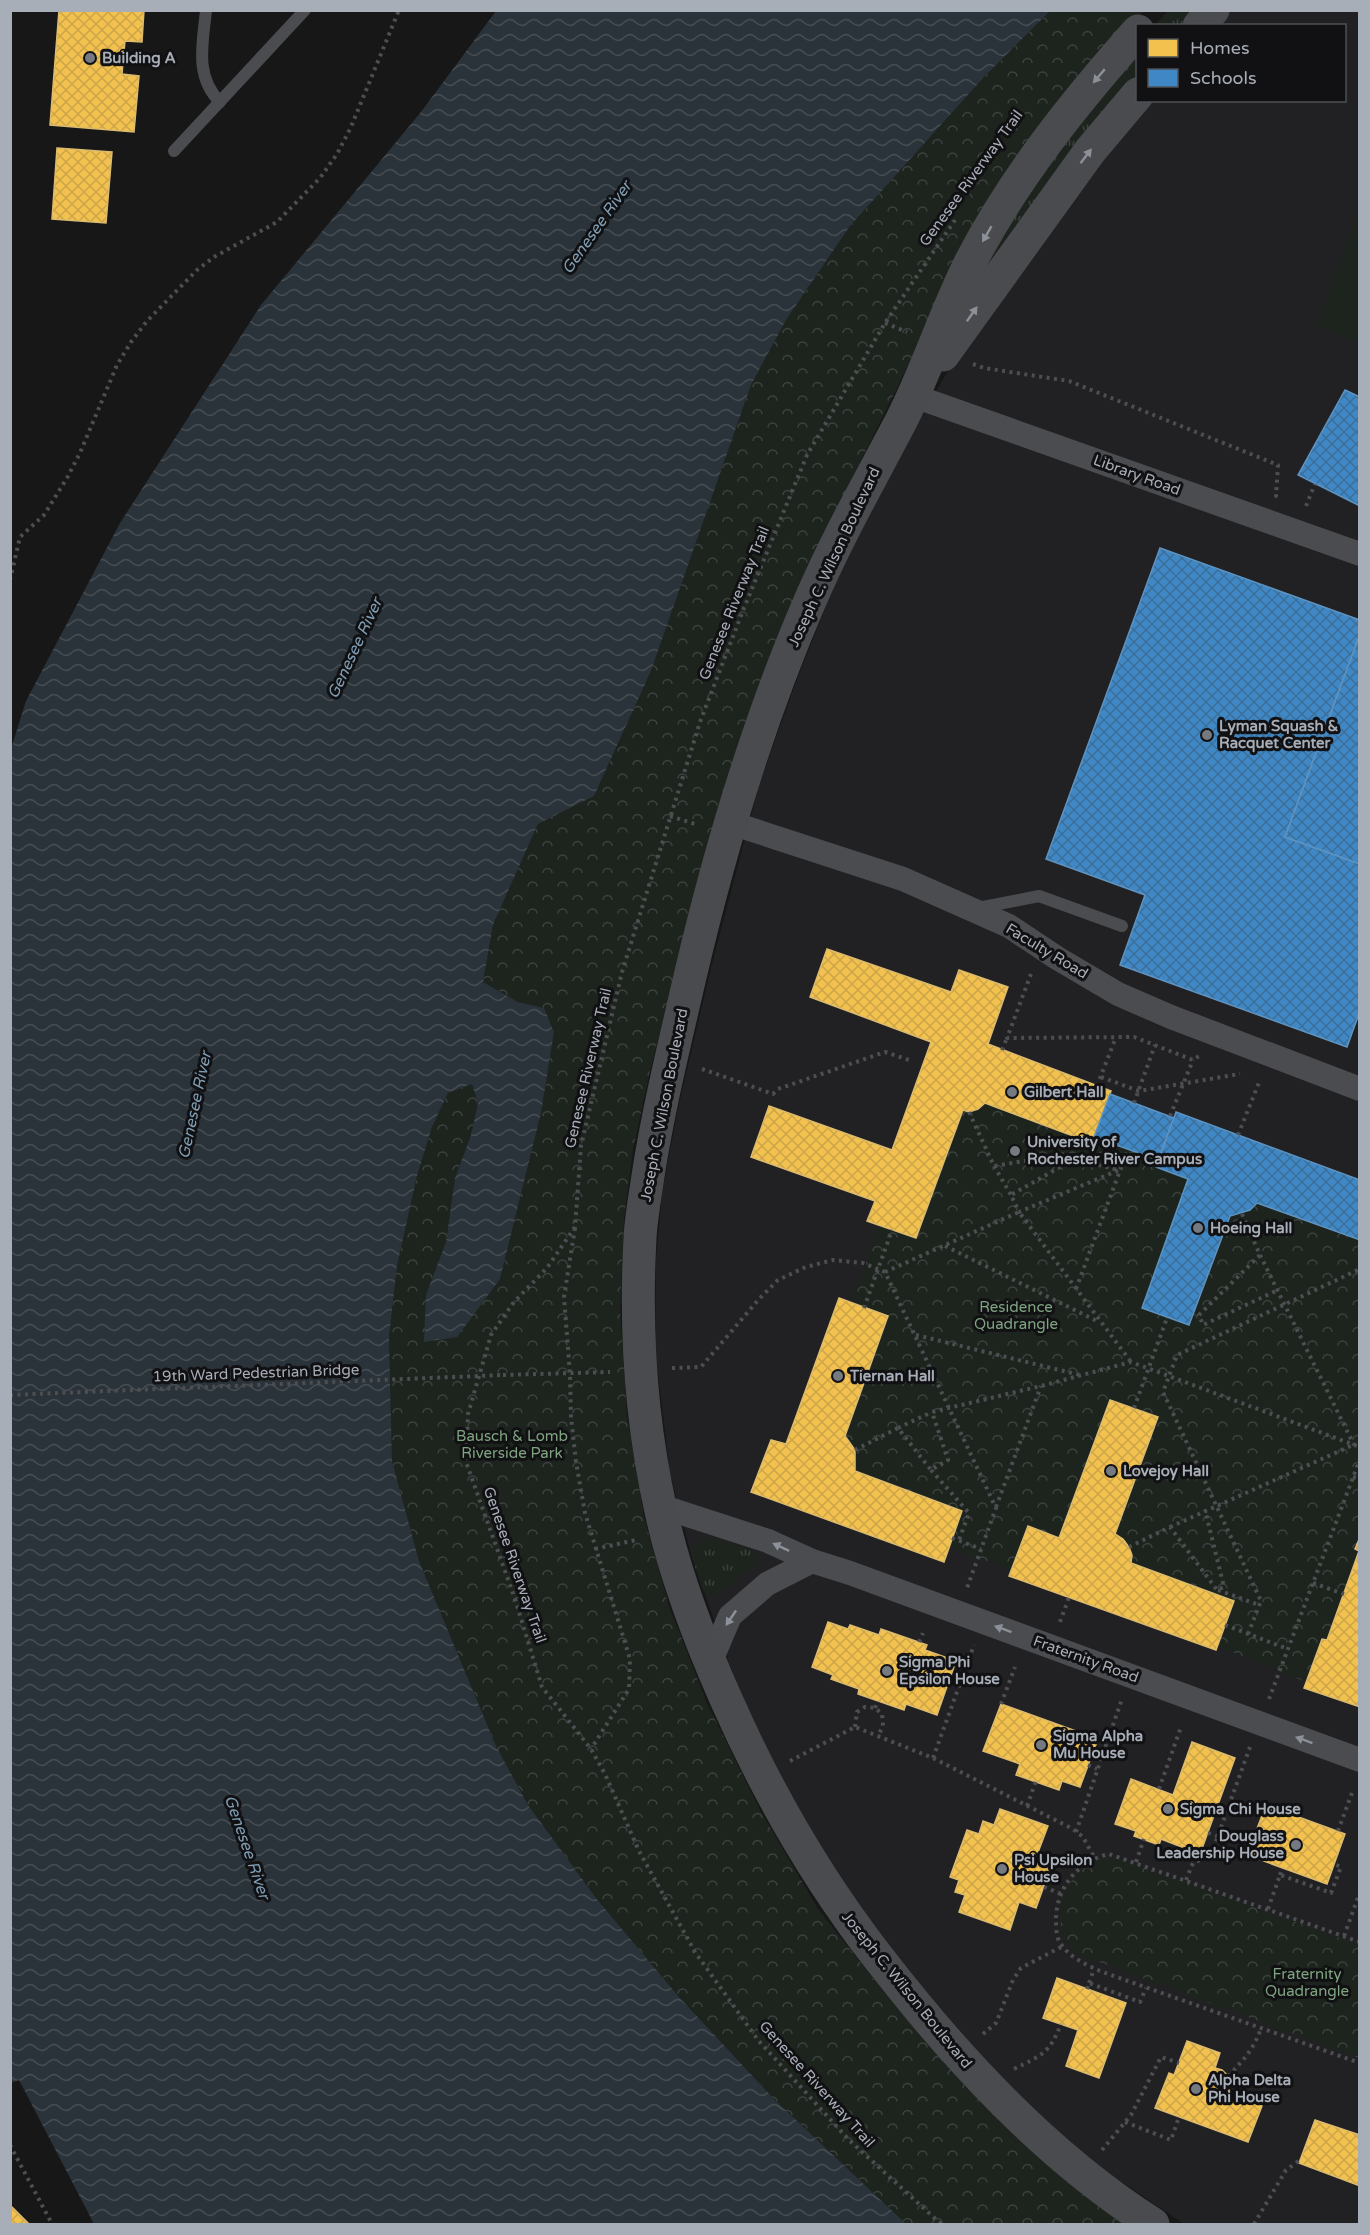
<svg xmlns="http://www.w3.org/2000/svg" width="1370" height="2235" font-family="'Varela Round',sans-serif">
<style>
.built{fill:#212123}
.grass{fill:url(#grass-tufts)}
.park{fill:url(#park-crowns)}
.pitch{fill:#1d241e}
.water{fill:url(#water-waves)}
.pier{fill:#171717}
.homes{fill:url(#homes-cross-hatch);stroke:#dcbb6e;stroke-width:1.5}
.schools{fill:url(#schools-cross-hatch);stroke:#5e93c1;stroke-width:1.5}
.lines{fill:none;stroke-linecap:round;stroke-linejoin:round}
.path{stroke:#4d4e52;stroke-width:4;stroke-dasharray:3 4.5;stroke-linecap:butt}
.lane{stroke:#4b4c50;stroke-width:12}
.street{stroke:#4b4c50;stroke-width:24}
.secondary{stroke:#4a4b4e;stroke-width:33}
.path-bridge{stroke:#4d4e52;stroke-width:4;stroke-dasharray:3 4.5;stroke-linecap:butt}
.oneway{fill:#8c9098}
.oneway2{fill:#8c9199}
.poi-dot{fill:#757980;stroke:#111113;stroke-width:2}
.labels{text-anchor:middle;stroke-width:6;stroke-linejoin:round;paint-order:stroke}
.poi-label{font-size:15px;font-weight:bold;fill:#a8aeb8;stroke:#111113;text-anchor:start}
.street-label{font-size:15px;fill:#a8aeb8;stroke:#111113}
.park-label{font-size:15px;fill:#7fa480;stroke:#111113}
.water-label{font-size:16px;font-style:italic;fill:#7f9db4;stroke:#111113}
</style>
<defs>
<pattern id="grass-tufts" width="24" height="20" patternUnits="userSpaceOnUse" patternTransform="scale(1.5)"><rect width="24" height="20" fill="#1d241e"/><path d="M3 7l-1-3M5 7V3M7 7l1-3M15 17l-1-3M17 17v-4M19 17l1-3" fill="none" stroke="#3b413d"/></pattern>
<pattern id="park-crowns" width="20" height="18" patternUnits="userSpaceOnUse" patternTransform="scale(1.5)"><rect width="20" height="18" fill="#1d241e"/><path d="M2 6a3 3 0 1 1 6 0M12 15a3 3 0 1 1 6 0" fill="none" stroke="#3b413d"/></pattern>
<pattern id="water-waves" width="16" height="10" patternUnits="userSpaceOnUse" patternTransform="scale(1.5)"><rect width="16" height="10" fill="#2a3339"/><path d="M0 5q4-4 8 0t8 0" fill="none" stroke="#464e54"/></pattern>
<pattern id="homes-cross-hatch" width="8" height="8" patternUnits="userSpaceOnUse" patternTransform="scale(1.5)"><rect width="8" height="8" fill="#f2c14e"/><path d="M0 0l8 8M0 8l8-8" fill="none" stroke="#cca549"/></pattern>
<pattern id="schools-cross-hatch" width="8" height="8" patternUnits="userSpaceOnUse" patternTransform="scale(1.5)"><rect width="8" height="8" fill="#3f88c5"/><path d="M0 0l8 8M0 8l8-8" fill="none" stroke="#3b6f9a"/></pattern>
</defs>
<rect width="100%" height="100%" fill="#171717"/>
<path class="built" d="M1223,11H1359V2224H1184L1110,2174L1048,2126L991,2066L914,1978L860,1909L830,1863L788,1790L749,1712L728,1660L691,1554L670,1473L655,1348L656,1261L662,1193L678,1108L712,964L759,785L797,679L833,589L892,467L966,340L1141,101L1344,100V26L1209,25Z"/>
<g class="grass">
<path d="M1168,11H1199L1184,25L1154,26Z"/>
<path d="M1137,45V79L974,295L992,240Z"/>
<path d="M706,1538L749,1548L755,1552L757,1560L754,1566L719,1595L709,1596L703,1591L691,1554C693,1545 698,1541 706,1538Z"/>
</g>
<g class="park">
<path d="M1050,11H1143L1082,80L968,245L808,567L747,718L703,862L649,1075L633,1150L624,1219L620,1310L627,1415L644,1517L669,1606L707,1703L760,1810L818,1909L887,1996L959,2079L1029,2148L1123,2224H906L775,2100L679,1997L596,1898L528,1805L496,1746L419,1561L392,1461L389,1337L397,1266L417,1176L432,1127L448,1093L472,1084L478,1103L471,1135L455,1178L446,1242L426,1295L500,1279L541,1113L554,1032L544,1008L518,1002L483,982L493,925L538,824L594,796L651,671L751,385L786,320L850,226L985,76Z"/>
<path d="M985,1103L1094,1137L1158,1160L1156,1166L1188,1179L1142,1308L1190,1325L1230,1216L1250,1210L1257,1203L1359,1240L1360,1536L1355,1549L1359,1551L1327,1640L1322,1639L1306,1682L1217,1646L1234,1601L1131,1563C1132,1549 1127,1541 1115,1534L1158,1417L1110,1400L1059,1538L1028,1526L1012,1570L949,1547L962,1511L855,1471V1450L845,1436L851,1303L880,1226L917,1238L963,1110C972,1113 978,1109 985,1103Z"/>
<path d="M1103,1858L1119,1859L1359,1945V2058L1080,1955C1043,1926 1061,1872 1103,1858Z"/>
</g>
<path class="pitch" d="M1359,210V342L1317,327Z"/>
<path class="water" d="M496,11H1050L985,76L850,226L786,320L751,385L651,671L594,796L538,824L493,925L483,982L518,1002L544,1008L554,1032L541,1113L500,1279L457,1337L424,1342L426,1295L446,1242L455,1178L471,1135L478,1103L472,1084L448,1093L432,1127L417,1176L397,1266L389,1337L392,1461L419,1561L496,1746L528,1805L596,1898L679,1997L775,2100L906,2224H81L10,2085V752L26,701L120,523L261,305L421,112Z"/>
<path class="pier" d="M19,2080L94,2224H78L63,2197L10,2092L11,2083Z"/>
<g class="homes">
<path d="M59,10H144L142,42L125,41L122,74L139,76L134,132L50,125Z"/>
<path d="M57,148L112,152L106,223L52,219Z"/>
<path d="M827,949L951,992L959,970L1008,987L988,1044L1111,1091L1092,1143L985,1103L978,1109L969,1112L963,1110L916,1238L867,1221L875,1201L751,1157L769,1106L892,1150L931,1042L810,997Z"/>
<path d="M839,1298L888,1316L845,1436L855,1450V1471L962,1511L944,1562L751,1492L771,1440L786,1444Z"/>
<path d="M1110,1400L1158,1417L1115,1534L1123,1539L1129,1547L1132,1555L1131,1563L1234,1601L1216,1650L1009,1576L1028,1526L1059,1538Z"/>
<path d="M1360,1537V1707L1304,1688L1322,1639L1327,1640L1359,1551L1355,1549Z"/>
<path d="M828,1622L848,1629L850,1625L879,1635L881,1629L927,1645L925,1650L956,1661L937,1715L906,1704L904,1710L858,1694L859,1689L831,1679L833,1675L812,1667Z"/>
<path d="M1001,1704L1098,1739L1080,1787L1062,1781L1059,1790L1016,1775L1020,1764L983,1751Z"/>
<path d="M1192,1742L1235,1758L1200,1854L1161,1839L1159,1845L1134,1836L1136,1831L1115,1824L1131,1779L1173,1795Z"/>
<path d="M1266,1805L1345,1834L1327,1884L1247,1855Z"/>
<path d="M1000,1809L1048,1826L1037,1855L1053,1861L1036,1908L1019,1902L1010,1930L959,1912L965,1895L955,1892L959,1880L950,1877L967,1830L979,1834L983,1821L994,1825Z"/>
<path d="M1057,1978L1126,2003L1099,2078L1066,2066L1078,2030L1043,2018Z"/>
<path d="M1187,2041L1220,2053L1215,2068L1222,2070L1228,2076L1230,2084L1229,2094L1262,2106L1248,2142L1155,2108L1169,2073L1174,2075Z"/>
<path d="M1315,2120L1360,2135V2186L1299,2163Z"/>
<path d="M10,2205L29,2224H10Z"/>
</g>
<g class="schools">
<path d="M1345,390L1360,397V506L1298,475Z"/>
<path d="M1160,548L1360,620V634L1285,837L1360,864V1011L1347,1047L1120,965L1145,895L1046,859Z"/>
<path d="M1360,634V864L1285,837Z"/>
<path d="M1110,1094L1174,1118L1158,1160L1094,1137Z"/>
<path d="M1176,1112L1360,1180V1240L1257,1203L1250,1210L1230,1216L1189,1325L1142,1308L1188,1179L1156,1167Z"/>
</g>
<g class="lines">
<g class="path">
<path d="M885,323L907,332"/>
<path d="M973,364L984,368L1069,381L1278,465L1276,496H1278"/>
<path d="M1306,506L1315,484"/>
<path d="M10,580L20,537L44,515L67,478L80,453L117,365L131,342L147,321L197,270L214,257L277,222L320,178L337,154L351,127L399,10"/>
<path d="M670,816L698,825"/>
<path d="M1031,974L1007,1038L1134,1037L1193,1060L1199,1056"/>
<path d="M1002,1050L1007,1038"/>
<path d="M702,1069L773,1094L778,1089L885,1052L912,1061"/>
<path d="M1101,1077L1139,1091L1240,1074"/>
<path d="M1097,1086L1116,1037"/>
<path d="M1134,1103L1155,1045"/>
<path d="M969,1112L994,1166L1065,1154L1074,1159L1011,1195L1019,1212L1119,1170L1074,1159"/>
<path d="M1170,1116L1193,1060"/>
<path d="M1238,1135L1260,1080"/>
<path d="M994,1166L1011,1195"/>
<path d="M1242,1214L1260,1255L1199,1315L1203,1325L1278,1290"/>
<path d="M575,1228L564,1297L570,1374L571,1417L576,1462L585,1513L630,1659L629,1689L591,1749"/>
<path d="M945,1246L1099,1322"/>
<path d="M1260,1255L1354,1445"/>
<path d="M885,1272L1019,1212L1131,1362"/>
<path d="M1076,1289L1128,1149"/>
<path d="M864,1308L892,1230"/>
<path d="M916,1335L1080,1375"/>
<path d="M672,1368L701,1367L759,1299L778,1280L806,1267L833,1260L863,1263L885,1272L996,1508L967,1588"/>
<path d="M503,1375L610,1372"/>
<path d="M1134,1408L1167,1318"/>
<path d="M898,1428L932,1412"/>
<path d="M855,1450L898,1428L931,1470L948,1460L932,1412L1041,1386L1131,1362L1360,1447"/>
<path d="M931,1470L969,1513L959,1540"/>
<path d="M1353,1477L1360,1479"/>
<path d="M996,1507L1041,1386"/>
<path d="M1170,1527L1353,1445"/>
<path d="M952,1538L981,1549"/>
<path d="M1129,1547L1170,1527L1217,1590L1224,1587L1205,1510"/>
<path d="M595,1549L636,1540"/>
<path d="M1313,1583L1344,1594"/>
<path d="M1218,1590L1259,1605"/>
<path d="M1060,1622L1069,1597"/>
<path d="M1225,1625L1288,1649"/>
<path d="M1248,1634L1261,1601L1163,1392L1177,1355L1360,1269"/>
<path d="M919,1642L923,1633"/>
<path d="M1269,1699L1360,1459"/>
<path d="M1001,1704L1015,1667"/>
<path d="M875,1708L878,1701"/>
<path d="M855,1727L857,1712L865,1707L875,1708L882,1714L883,1726L878,1736"/>
<path d="M933,1758L974,1645"/>
<path d="M790,1761L855,1727L933,1758L1073,1829L1083,1837L1094,1857"/>
<path d="M1088,1765L1097,1769"/>
<path d="M1159,1789L1181,1727"/>
<path d="M1027,1806L1036,1781"/>
<path d="M1338,1831L1353,1790"/>
<path d="M1076,1832L1122,1699"/>
<path d="M1208,1833L1217,1836"/>
<path d="M1136,1862L1144,1839"/>
<path d="M1280,1875L1282,1868"/>
<path d="M1186,1880L1193,1863L1211,1855L1250,1747"/>
<path d="M1044,1887L1061,1894"/>
<path d="M1268,1909L1280,1875L1331,1893L1341,1867L1334,1864"/>
<path d="M1344,1936L1360,1892"/>
<path d="M1360,1942L1109,1854C1079,1861 1057,1886 1056,1918C1056,1925 1056,1935 1059,1941C1068,1957 1085,1964 1100,1971L1360,2063"/>
<path d="M1089,1983L1094,1969"/>
<path d="M1087,1989L1089,1983L1140,2002L1146,1988"/>
<path d="M983,2034L996,2023L1013,1980L1021,1968L1063,1946"/>
<path d="M1014,2069C1042,2055 1049,2054 1061,2024"/>
<path d="M1228,2076C1243,2061 1254,2049 1261,2028"/>
<path d="M1125,2122L1171,2140L1179,2117"/>
<path d="M10,2145L52,2224"/>
<path d="M1102,2150L1131,2115L1161,2057L1179,2063"/>
<path d="M941,2224L849,2140L758,2040L695,1952L639,1851L605,1774L591,1749L542,1687L515,1599L466,1462L468,1414L491,1335L514,1302L547,1268L575,1227L581,1146L622,972L700,722L744,608L807,455L885,323L955,220"/>
<path d="M1254,2224L1286,2170L1300,2160"/>
</g>
<g class="lane">
<path d="M206,10C203,43 194,76 220,102"/>
<path d="M174,151L305,10"/>
<path d="M978,908L1039,896L1122,926"/>
</g>
<g class="street">
<path d="M914,396L1360,554"/>
<path d="M731,823L903,879L1009,926L1057,958L1118,994L1171,1017L1360,1089"/>
<path d="M660,1506L768,1541L812,1561L850,1573L1360,1760"/>
<path d="M710,1663L730,1616L767,1584L812,1561"/>
</g>
<g class="secondary">
<path d="M1199,26L1213,10"/>
<path d="M1138,31C1074,103 1014,178 970,263C944,315 927,371 900,423C869,482 836,540 810,601C757,723 719,852 689,981C674,1046 658,1111 648,1176C645,1197 641,1218 640,1238C635,1329 641,1422 661,1511C675,1576 699,1638 726,1699C767,1792 815,1876 877,1956C956,2058 1045,2155 1153,2224"/>
<path d="M943,355L1090,151L1138,94"/>
</g>
<path class="path-bridge" d="M10,1395L503,1375"/>
</g>
<defs><path id="oneway-solid" d="M-6-.8H1V-3.2L6.5 0L1 3.2V.8H-6Z" transform="scale(1.5)"/></defs>
<g class="oneway">
<use href="#oneway-solid" transform="translate(1099 76) rotate(130)"/>
<use href="#oneway-solid" transform="translate(1086 156) rotate(-53)"/>
<use href="#oneway-solid" transform="translate(987 234) rotate(120)"/>
<use href="#oneway-solid" transform="translate(972 314) rotate(-55)"/>
</g>
<g class="oneway2">
<use href="#oneway-solid" transform="translate(781 1547) rotate(-155)"/>
<use href="#oneway-solid" transform="translate(731 1618) rotate(124)"/>
<use href="#oneway-solid" transform="translate(1003 1629) rotate(-160)"/>
<use href="#oneway-solid" transform="translate(1304 1740) rotate(-160)"/>
</g>
<g class="poi-dot">
<circle cx="90" cy="58" r="6"/>
<circle cx="1207" cy="735" r="6"/>
<circle cx="1012" cy="1092" r="6"/>
<circle cx="1015" cy="1151" r="6"/>
<circle cx="1198" cy="1228" r="6"/>
<circle cx="838" cy="1376" r="6"/>
<circle cx="1111" cy="1471" r="6"/>
<circle cx="887" cy="1671" r="6"/>
<circle cx="1041" cy="1745" r="6"/>
<circle cx="1168" cy="1809" r="6"/>
<circle cx="1296" cy="1845" r="6"/>
<circle cx="1002" cy="1869" r="6"/>
<circle cx="1196" cy="2089" r="6"/>
</g>
<g class="labels">
<g class="poi-label">
<text x="102" y="63">Building A</text>
<text x="1219" y="731">Lyman Squash &amp;<tspan x="1219" dy="17">Racquet Center</tspan></text>
<text x="1024" y="1097">Gilbert Hall</text>
<text x="1027" y="1147">University of<tspan x="1027" dy="17">Rochester River Campus</tspan></text>
<text x="1210" y="1233">Hoeing Hall</text>
<text x="850" y="1381">Tiernan Hall</text>
<text x="1123" y="1476">Lovejoy Hall</text>
<text x="899" y="1667">Sigma Phi<tspan x="899" dy="17">Epsilon House</tspan></text>
<text x="1053" y="1741">Sigma Alpha<tspan x="1053" dy="17">Mu House</tspan></text>
<text x="1180" y="1814">Sigma Chi House</text>
<text x="1284" y="1841" text-anchor="end">Douglass<tspan x="1284" dy="17">Leadership House</tspan></text>
<text x="1014" y="1865">Psi Upsilon<tspan x="1014" dy="17">House</tspan></text>
<text x="1208" y="2085">Alpha Delta<tspan x="1208" dy="17">Phi House</tspan></text>
</g>
<g class="street-label">
<text transform="translate(971 178) rotate(-54)" y="5">Genesee Riverway Trail</text>
<text transform="translate(1137 475) rotate(20)" y="5">Library Road</text>
<text transform="translate(834 557) rotate(-65)" y="5">Joseph C. Wilson Boulevard</text>
<text transform="translate(734 603) rotate(-68)" y="5">Genesee Riverway Trail</text>
<text transform="translate(1047 951) rotate(31)" y="5">Faculty Road</text>
<text transform="translate(588 1068) rotate(-77)" y="5">Genesee Riverway Trail</text>
<text transform="translate(664 1105) rotate(-79)" y="5">Joseph C. Wilson Boulevard</text>
<text transform="translate(256 1373) rotate(-2)" y="5">19th Ward Pedestrian Bridge</text>
<text transform="translate(515 1565) rotate(71)" y="5">Genesee Riverway Trail</text>
<text transform="translate(1086 1659) rotate(20)" y="5">Fraternity Road</text>
<text transform="translate(907 1990) rotate(51)" y="5">Joseph C. Wilson Boulevard</text>
<text transform="translate(817 2084) rotate(48)" y="5">Genesee Riverway Trail</text>
</g>
<g class="park-label">
<text x="1016" y="1312">Residence<tspan x="1016" dy="17">Quadrangle</tspan></text>
<text x="512" y="1441">Bausch &amp; Lomb<tspan x="512" dy="17">Riverside Park</tspan></text>
<text x="1307" y="1979">Fraternity<tspan x="1307" dy="17">Quadrangle</tspan></text>
</g>
<g class="water-label">
<text transform="translate(596 227) rotate(-55)" y="6">Genesee River</text>
<text transform="translate(354 648) rotate(-65)" y="6">Genesee River</text>
<text transform="translate(194 1105) rotate(-78)" y="6">Genesee River</text>
<text transform="translate(248 1847) rotate(71)" y="6">Genesee River</text>
</g>
</g>
<rect width="1370" height="2235" fill="none" stroke="#a8aeb8" stroke-width="24"/>
<rect x="1136" y="24" width="210" height="78" fill="#111113" stroke="#4d5055" stroke-width="1.5"/>
<rect x="1148" y="39" width="30" height="18" fill="#f2c14e" stroke="#4d5055" stroke-width="1.5"/>
<text x="1190" y="54" font-size="18" fill="#a8aeb8">Homes</text>
<rect x="1148" y="69" width="30" height="18" fill="#3f88c5" stroke="#4d5055" stroke-width="1.5"/>
<text x="1190" y="84" font-size="18" fill="#a8aeb8">Schools</text>
</svg>
